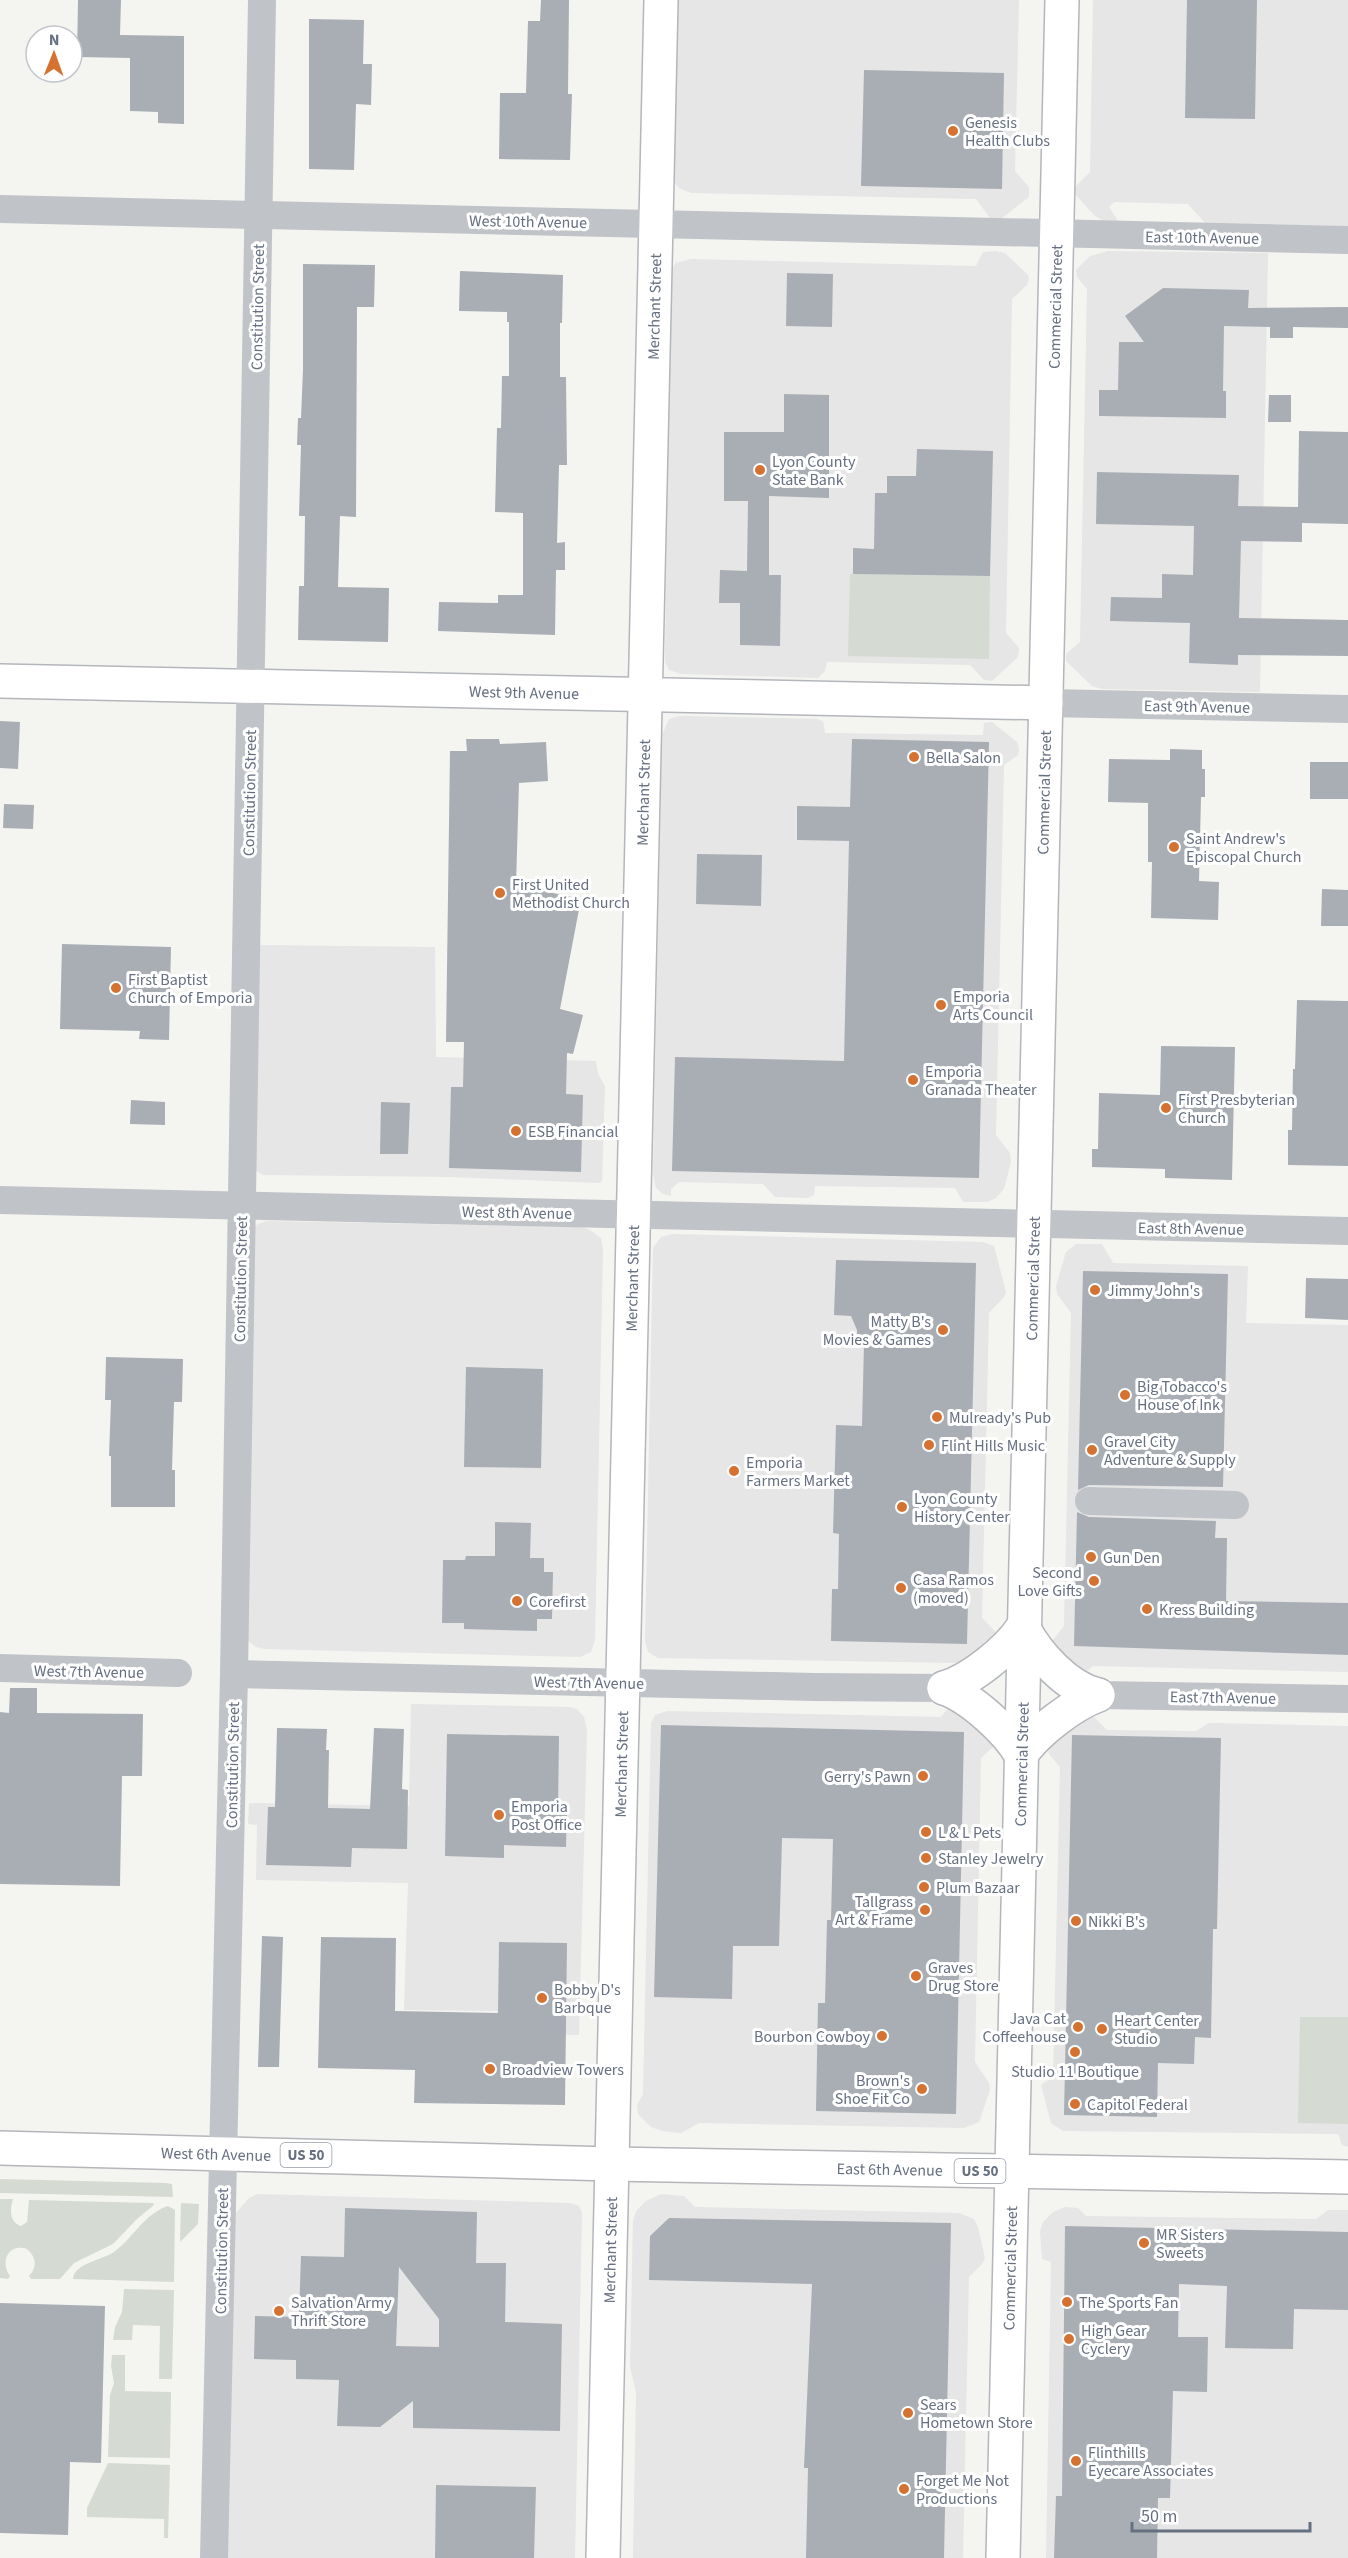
<svg xmlns="http://www.w3.org/2000/svg" width="1348" height="2558" font-family="'Source Sans 3',sans-serif">
<style>
.built{fill:#e5e6e5}
.green{fill:#d5dbd3}
.building{fill:#a9aeb5;fill-rule:evenodd}
.lines{fill:none;stroke-linecap:round;stroke-linejoin:round}
.secondary-casing{stroke:#b3b6bb;stroke-width:36}
.primary-casing{stroke:#b4b6ba;stroke-width:36}
.street{stroke:#c0c3c7;stroke-width:28}
.secondary{stroke:#fff;stroke-width:33}
.primary{stroke:#fff;stroke-width:33}
.poi-dot{fill:#d57232;stroke:#fff;stroke-width:2}
.labels{text-anchor:middle;stroke-width:6;stroke-linejoin:round;paint-order:stroke}
.shield{fill:#fff;stroke:#949ba6;stroke-width:1.5}
.shield-label{font-size:15px;font-weight:bold;fill:#667080}
.poi-label{font-size:16px;fill:#667080;stroke:#fff;text-anchor:start}
.street-label{font-size:16px;fill:#667080;stroke:#fff}
</style>
<rect width="100%" height="100%" fill="#f4f5f1"/>
<g class="built">
<path d="M677,0H1019L1015,171L1029,187V197L1002,218H990L976,199L691,193L679,188L673,181Z"/>
<path d="M1093,0H1348V226L1206,224L1188,204L1114,202L1109,207L1118,221L1105,222L1095,216L1074,193L1075,187L1090,172Z"/>
<path d="M996,251L1005,253L1028,275L1029,279L1027,285L1012,299L1006,633L1019,648L1018,657L992,681L984,680L970,665L827,662L825,671L818,678L681,674L669,670L665,662L670,274L675,263L691,259L976,266L983,252Z"/>
<path d="M1108,251L1268,253L1260,692L1102,689L1092,686L1066,661V654L1080,642L1087,289L1077,277L1076,270L1090,256Z"/>
<path d="M680,716L817,719L823,721L825,733L983,735L984,723L992,722L1017,742L1019,749L1018,755L1004,765L996,1135L1010,1153L1011,1162L1004,1189L996,1198L987,1202H963L955,1188L815,1186L814,1195L808,1198L775,1197L763,1184L679,1182L671,1189V1196L663,1194L656,1188L653,1174L662,735L669,719Z"/>
<path d="M259,945L435,947L436,1057L596,1061L598,1074L605,1086L602,1181L599,1183L450,1177L264,1175L255,1171Z"/>
<path d="M266,1221L582,1227L590,1230L601,1238L603,1250L595,1640L591,1652L580,1657L265,1649L256,1647L247,1640L254,1230L256,1225Z"/>
<path d="M672,1234L983,1242L994,1246L1006,1292L1004,1297L989,1313L982,1618L995,1631L997,1639L960,1663L658,1658L648,1652L645,1642L653,1248L661,1237Z"/>
<path d="M1076,1244H1102L1113,1263L1248,1266L1246,1323L1348,1325V1672L1093,1666L1087,1671V1675L1049,1645L1064,1626L1071,1313L1057,1294L1056,1286L1066,1252Z"/>
<path d="M411,1704L570,1707L577,1709L584,1717L587,1730L579,2035L497,2033V2011L404,2010L408,1883L256,1880L257,1825L248,1824L249,1803L409,1806Z"/>
<path d="M951,1704L995,1745L981,1758L975,2062L989,2083L990,2090L979,2122L964,2128L699,2123L681,2133L662,2131L651,2127L638,2114L637,2105L643,2094L651,1723L655,1715L667,1711L941,1717Z"/>
<path d="M1092,1715L1107,1730L1196,1731L1209,1723L1348,1726V2147L1342,2145L1338,2134L1063,2131L1051,2123L1041,2085L1053,2077L1060,1767L1049,1754L1047,1743Z"/>
<path d="M258,2194L570,2203L579,2206L582,2213L575,2558H222L234,2215L249,2198Z"/>
<path d="M661,2194L684,2196L695,2207L959,2213L974,2219L978,2227L985,2258L982,2264L969,2277L963,2558H633L636,2392L630,2367L633,2221L636,2211L646,2201Z"/>
<path d="M1065,2207L1078,2208L1086,2216L1316,2219L1328,2210H1348V2558H1046L1051,2262L1042,2259L1040,2231L1043,2222L1053,2212Z"/>
</g>
<g class="green">
<path d="M850,574L990,576L989,659L848,656Z"/>
<path d="M1300,2017H1348V2124L1298,2123Z"/>
<path d="M0,2179L166,2183L172,2184L173,2197L0,2193Z"/>
<path d="M0,2199H13C10,2209 9,2222 21,2226L27,2222L29,2200L153,2203L154,2205L137,2219L113,2244L74,2263L60,2279H31L29,2276C38,2267 36,2257 27,2249C8,2243 0,2262 10,2276L8,2279L0,2278Z"/>
<path d="M181,2203L199,2204L198,2224L180,2242Z"/>
<path d="M168,2206L175,2210L174,2282L73,2279C74,2263 103,2260 114,2252C133,2238 145,2213 168,2206Z"/>
<path d="M124,2289L174,2290L172,2379H159L160,2326L133,2325L132,2340H113L115,2327L122,2312Z"/>
<path d="M112,2355H125V2391L171,2392L170,2458L108,2457L110,2395L114,2383L111,2366Z"/>
<path d="M108,2463L170,2465L168,2538H164V2519L87,2517V2508Z"/>
</g>
<g class="building">
<path d="M78,0H121L120,35L184,36V124L158,123V112L130,111V58L77,57Z"/>
<path d="M541,0H569L568,94H572L570,160L499,159L500,93H526L528,21H540Z"/>
<path d="M1187,0H1257L1255,119L1185,118Z"/>
<path d="M309,19L364,20L363,64H372L371,105L356,104L354,170L309,169Z"/>
<path d="M864,70L1004,73L1002,189L861,186Z"/>
<path d="M303,264L375,265L374,307H357L356,517L340,516L338,587L389,588L388,642L298,640L299,586H304L305,516H299L301,445H297L298,418H301L303,369Z"/>
<path d="M460,271L563,275L562,323H560V377H566L567,465H559L557,543L565,542V570H556L555,635L438,631L439,602L498,603V595H523V513L495,512L497,428H501L502,376H509V322H507V312L459,311Z"/>
<path d="M787,273L833,274L832,327L786,326Z"/>
<path d="M1163,288L1249,290L1248,308L1348,307V328L1293,327V338H1270V327L1224,326L1223,391H1226V418L1099,416V390H1118L1119,342H1144L1125,316Z"/>
<path d="M784,394L829,395V498L769,496V575H781L780,646L740,645V603H719L720,570L747,571L748,501H724V432H784Z"/>
<path d="M1269,395H1291V422H1268Z"/>
<path d="M1299,431L1348,432V524L1302,523V542L1241,541L1239,618L1348,620V656L1238,655V665L1189,663L1190,623L1110,621L1111,597L1162,598V574L1193,575L1194,526L1096,524L1097,472L1239,475L1238,506L1298,507Z"/>
<path d="M917,449L993,451L990,576L853,574V548L874,549L875,493H887V476H916Z"/>
<path d="M0,721L20,722L18,769L0,768Z"/>
<path d="M466,739H499L500,744L546,742L548,781L519,783L516,885L581,899L560,1009L583,1015L573,1054L567,1053L566,1094L583,1095L581,1172L449,1168L451,1087H463L464,1042H446L450,751H467Z"/>
<path d="M852,739L989,742L979,1178L672,1171L675,1057L844,1061L849,841L797,840V806L850,807Z"/>
<path d="M1170,749L1202,750V769H1205V797H1201L1199,881L1219,882L1218,920L1151,918L1152,862H1148V803L1108,802L1109,759L1170,760Z"/>
<rect x="1310" y="762" width="38" height="37"/>
<path d="M4,804L34,805L33,829L3,828Z"/>
<path d="M697,854L762,855L761,906L696,904Z"/>
<path d="M1322,889L1348,890V926H1321Z"/>
<path d="M62,944L171,947L169,1040L139,1039L140,1031L60,1029Z"/>
<path d="M1297,1000L1348,1001V1166L1288,1165V1130H1292L1293,1069H1295Z"/>
<path d="M1161,1046L1235,1047L1232,1180L1165,1178V1169L1092,1167V1149H1098L1099,1093L1160,1095Z"/>
<path d="M131,1100L165,1102V1125L130,1124Z"/>
<path d="M381,1102L410,1103L408,1154H380Z"/>
<path d="M836,1260L976,1263L967,1644L831,1641L832,1589H838L839,1534L833,1533L836,1425L862,1426L864,1344H857V1330L851,1316L834,1315Z"/>
<path d="M1083,1271L1228,1274L1223,1487L1089,1485L1078,1490Z"/>
<path d="M1306,1278L1348,1279V1320L1305,1318Z"/>
<path d="M106,1357L183,1359L182,1402H174L172,1470H175V1507H111V1456H109L111,1400H105Z"/>
<path d="M466,1367L543,1369L541,1468L464,1467Z"/>
<path d="M1077,1512L1089,1517L1216,1521L1215,1538H1227L1226,1601L1348,1603V1655L1074,1646Z"/>
<path d="M495,1522L531,1523L530,1558H544V1572H553L552,1619H537V1631L464,1629V1623H442L443,1560H465L466,1556H495Z"/>
<path d="M10,1688H37V1713L143,1714L142,1776H122L120,1886L0,1884V1712L9,1713Z"/>
<path d="M661,1725L964,1732L956,2114L816,2111L818,2003H825L827,1920H831L833,1839L782,1838L779,1946H733L732,1999L654,1997Z"/>
<path d="M277,1728L327,1729L326,1750H329L328,1808L370,1809L374,1728L404,1729L402,1789L408,1790L407,1849L352,1848L351,1867L266,1865L268,1807H275Z"/>
<path d="M447,1734L559,1736L558,1811H567L566,1847L504,1845V1858L445,1856Z"/>
<path d="M1072,1735L1221,1738L1217,1929H1213L1211,2038L1195,2037L1194,2064L1158,2063L1157,2117L1064,2115Z"/>
<path d="M262,1936L283,1937L279,2067H258Z"/>
<path d="M321,1937L396,1938L395,2011L498,2013L499,1942L567,1943L565,2105L414,2103L415,2070L318,2068Z"/>
<path d="M345,2208L477,2212L476,2263H506L505,2322L562,2324L560,2431L413,2428V2401L380,2427L337,2426L339,2380L296,2379V2360L254,2359L255,2316L299,2317L301,2256L344,2257ZM399,2267L439,2319V2347L396,2346Z"/>
<path d="M669,2218L951,2223L944,2558H806L808,2468H804L812,2284L649,2280L650,2236Z"/>
<path d="M1065,2226L1348,2232V2310L1294,2309L1293,2349L1225,2348L1227,2286L1179,2284L1178,2337H1208L1207,2392L1173,2391L1170,2498H1158L1157,2558H1054L1056,2496H1062Z"/>
<path d="M0,2303L105,2306L101,2463L70,2462L68,2535L0,2533Z"/>
<path d="M436,2485L536,2487L534,2558H435Z"/>
</g>
<g class="lines">
<defs>
<g id="secondary">
<path id="s1" d="M0,681L1046,703"/>
<path d="M944,1688C971,1680 1008,1650 1023,1627C1037,1654 1067,1688 1098,1695"/>
<path d="M944,1688C970,1697 1008,1731 1021,1755C1036,1732 1072,1705 1098,1695"/>
<path id="s2" d="M603,2558L661,0"/>
<path id="s3" d="M1003,2558L1062,0"/>
</g>
<g id="primary">
<path id="s4" d="M0,2148L612,2164L1348,2177"/>
</g>
</defs>
<use href="#secondary" class="secondary-casing"/>
<use href="#primary" class="primary-casing"/>
<g class="street">
<path d="M0,209L1348,240"/>
<path d="M1046,703L1348,709"/>
<path d="M0,1200L1348,1231"/>
<path d="M1089,1501L1235,1505"/>
<path d="M0,1668L178,1673"/>
<path d="M234,1674L814,1687L944,1688"/>
<path d="M1098,1695L1348,1699"/>
<path d="M214,2558L234,1674L262,0"/>
</g>
<use href="#secondary" class="secondary"/>
<use href="#primary" class="primary"/>
</g>
<g class="poi-dot">
<circle cx="953" cy="131" r="6"/>
<circle cx="760" cy="470" r="6"/>
<circle cx="914" cy="757" r="6"/>
<circle cx="1174" cy="847" r="6"/>
<circle cx="500" cy="893" r="6"/>
<circle cx="116" cy="988" r="6"/>
<circle cx="941" cy="1005" r="6"/>
<circle cx="913" cy="1080" r="6"/>
<circle cx="1166" cy="1108" r="6"/>
<circle cx="516" cy="1131" r="6"/>
<circle cx="1095" cy="1290" r="6"/>
<circle cx="943" cy="1330" r="6"/>
<circle cx="1125" cy="1395" r="6"/>
<circle cx="937" cy="1417" r="6"/>
<circle cx="929" cy="1445" r="6"/>
<circle cx="1092" cy="1450" r="6"/>
<circle cx="734" cy="1471" r="6"/>
<circle cx="902" cy="1507" r="6"/>
<circle cx="1091" cy="1557" r="6"/>
<circle cx="1094" cy="1581" r="6"/>
<circle cx="901" cy="1588" r="6"/>
<circle cx="517" cy="1601" r="6"/>
<circle cx="1147" cy="1609" r="6"/>
<circle cx="923" cy="1776" r="6"/>
<circle cx="499" cy="1815" r="6"/>
<circle cx="926" cy="1832" r="6"/>
<circle cx="926" cy="1858" r="6"/>
<circle cx="924" cy="1887" r="6"/>
<circle cx="925" cy="1910" r="6"/>
<circle cx="1076" cy="1921" r="6"/>
<circle cx="916" cy="1976" r="6"/>
<circle cx="542" cy="1998" r="6"/>
<circle cx="1078" cy="2027" r="6"/>
<circle cx="1102" cy="2029" r="6"/>
<circle cx="882" cy="2036" r="6"/>
<circle cx="1075" cy="2052" r="6"/>
<circle cx="490" cy="2069" r="6"/>
<circle cx="922" cy="2089" r="6"/>
<circle cx="1075" cy="2104" r="6"/>
<circle cx="1144" cy="2243" r="6"/>
<circle cx="1067" cy="2302" r="6"/>
<circle cx="279" cy="2311" r="6"/>
<circle cx="1069" cy="2339" r="6"/>
<circle cx="908" cy="2413" r="6"/>
<circle cx="1076" cy="2461" r="6"/>
<circle cx="904" cy="2489" r="6"/>
</g>
<g class="labels">
<g class="shield">
<rect x="280.5" y="2143" width="51" height="24" rx="4.5"/>
<rect x="954.5" y="2159" width="51" height="24" rx="4.5"/>
</g>
<g class="shield-label">
<text x="306" y="2160">US 50</text>
<text x="980" y="2176">US 50</text>
</g>
<g class="poi-label">
<text x="965" y="128">Genesis<tspan x="965" dy="18">Health Clubs</tspan></text>
<text x="772" y="467">Lyon County<tspan x="772" dy="18">State Bank</tspan></text>
<text x="926" y="763">Bella Salon</text>
<text x="1186" y="844">Saint Andrew's<tspan x="1186" dy="18">Episcopal Church</tspan></text>
<text x="512" y="890">First United<tspan x="512" dy="18">Methodist Church</tspan></text>
<text x="128" y="985">First Baptist<tspan x="128" dy="18">Church of Emporia</tspan></text>
<text x="953" y="1002">Emporia<tspan x="953" dy="18">Arts Council</tspan></text>
<text x="925" y="1077">Emporia<tspan x="925" dy="18">Granada Theater</tspan></text>
<text x="1178" y="1105">First Presbyterian<tspan x="1178" dy="18">Church</tspan></text>
<text x="528" y="1137">ESB Financial</text>
<text x="1107" y="1296">Jimmy John's</text>
<text x="931" y="1327" text-anchor="end">Matty B's<tspan x="931" dy="18">Movies &amp; Games</tspan></text>
<text x="1137" y="1392">Big Tobacco's<tspan x="1137" dy="18">House of Ink</tspan></text>
<text x="949" y="1423">Mulready's Pub</text>
<text x="1104" y="1447">Gravel City<tspan x="1104" dy="18">Adventure &amp; Supply</tspan></text>
<text x="941" y="1451">Flint Hills Music</text>
<text x="746" y="1468">Emporia<tspan x="746" dy="18">Farmers Market</tspan></text>
<text x="914" y="1504">Lyon County<tspan x="914" dy="18">History Center</tspan></text>
<text x="1103" y="1563">Gun Den</text>
<text x="1082" y="1578" text-anchor="end">Second<tspan x="1082" dy="18">Love Gifts</tspan></text>
<text x="913" y="1585">Casa Ramos<tspan x="913" dy="18">(moved)</tspan></text>
<text x="529" y="1607">Corefirst</text>
<text x="1159" y="1615">Kress Building</text>
<text x="911" y="1782" text-anchor="end">Gerry's Pawn</text>
<text x="511" y="1812">Emporia<tspan x="511" dy="18">Post Office</tspan></text>
<text x="938" y="1838">L &amp; L Pets</text>
<text x="938" y="1864">Stanley Jewelry</text>
<text x="936" y="1893">Plum Bazaar</text>
<text x="913" y="1907" text-anchor="end">Tallgrass<tspan x="913" dy="18">Art &amp; Frame</tspan></text>
<text x="1088" y="1927">Nikki B's</text>
<text x="928" y="1973">Graves<tspan x="928" dy="18">Drug Store</tspan></text>
<text x="554" y="1995">Bobby D's<tspan x="554" dy="18">Barbque</tspan></text>
<text x="1066" y="2024" text-anchor="end">Java Cat<tspan x="1066" dy="18">Coffeehouse</tspan></text>
<text x="1114" y="2026">Heart Center<tspan x="1114" dy="18">Studio</tspan></text>
<text x="870" y="2042" text-anchor="end">Bourbon Cowboy</text>
<text x="502" y="2075">Broadview Towers</text>
<text x="1075" y="2077" text-anchor="middle">Studio 11 Boutique</text>
<text x="910" y="2086" text-anchor="end">Brown's<tspan x="910" dy="18">Shoe Fit Co</tspan></text>
<text x="1087" y="2110">Capitol Federal</text>
<text x="1156" y="2240">MR Sisters<tspan x="1156" dy="18">Sweets</tspan></text>
<text x="291" y="2308">Salvation Army<tspan x="291" dy="18">Thrift Store</tspan></text>
<text x="1079" y="2308">The Sports Fan</text>
<text x="1081" y="2336">High Gear<tspan x="1081" dy="18">Cyclery</tspan></text>
<text x="920" y="2410">Sears<tspan x="920" dy="18">Hometown Store</tspan></text>
<text x="1088" y="2458">Flinthills<tspan x="1088" dy="18">Eyecare Associates</tspan></text>
<text x="916" y="2486">Forget Me Not<tspan x="916" dy="18">Productions</tspan></text>
</g>
<g class="street-label">
<text transform="translate(528 221) rotate(1)" y="6">West 10th Avenue</text>
<text transform="translate(1202 237) rotate(1)" y="6">East 10th Avenue</text>
<text transform="translate(257 307) rotate(-89)" y="6">Constitution Street</text>
<text dy="6" stroke="none"><textPath href="#s2" startOffset="2252">Merchant Street</textPath></text>
<text dy="6" stroke="none"><textPath href="#s3" startOffset="2252">Commercial Street</textPath></text>
<text dy="6" stroke="none"><textPath href="#s1" startOffset="524">West 9th Avenue</textPath></text>
<text transform="translate(1197 706) rotate(1)" y="6">East 9th Avenue</text>
<text transform="translate(249 793) rotate(-89)" y="6">Constitution Street</text>
<text dy="6" stroke="none"><textPath href="#s2" startOffset="1766">Merchant Street</textPath></text>
<text dy="6" stroke="none"><textPath href="#s3" startOffset="1766">Commercial Street</textPath></text>
<text transform="translate(517 1212) rotate(1)" y="6">West 8th Avenue</text>
<text transform="translate(1191 1228) rotate(1)" y="6">East 8th Avenue</text>
<text transform="translate(240 1279) rotate(-89)" y="6">Constitution Street</text>
<text dy="6" stroke="none"><textPath href="#s2" startOffset="1280">Merchant Street</textPath></text>
<text dy="6" stroke="none"><textPath href="#s3" startOffset="1280">Commercial Street</textPath></text>
<text transform="translate(89 1671) rotate(1)" y="6">West 7th Avenue</text>
<text transform="translate(589 1682) rotate(1)" y="6">West 7th Avenue</text>
<text transform="translate(1223 1697) rotate(1)" y="6">East 7th Avenue</text>
<text transform="translate(232 1765) rotate(-89)" y="6">Constitution Street</text>
<text dy="6" stroke="none"><textPath href="#s2" startOffset="794">Merchant Street</textPath></text>
<text dy="6" stroke="none"><textPath href="#s3" startOffset="794">Commercial Street</textPath></text>
<text dy="6" stroke="none"><textPath href="#s4" startOffset="216">West 6th Avenue</textPath></text>
<text dy="6" stroke="none"><textPath href="#s4" startOffset="890">East 6th Avenue</textPath></text>
<text transform="translate(221 2251) rotate(-89)" y="6">Constitution Street</text>
<text dy="6" stroke="none"><textPath href="#s2" startOffset="308">Merchant Street</textPath></text>
<text dy="6" stroke="none"><textPath href="#s3" startOffset="290">Commercial Street</textPath></text>
</g>
</g>
<g transform="translate(54 54) rotate(1)"><circle r="28" fill="#ffffff" stroke="#c2c6cc" stroke-width="1.5"/>
<path d="M0-4.5L10 22L0 15L-10 22Z" fill="#d57232"/>
<text y="-9" font-size="16" font-weight="bold" text-anchor="middle" fill="#667080">N</text>
</g>
<path d="M1132 2522v9h178v-9" fill="none" stroke="#667080" stroke-width="3"/>
<text x="1141" y="2522" font-size="18" fill="#667080" stroke="#ffffff" stroke-width="4.5" paint-order="stroke">50 m</text>
</svg>
